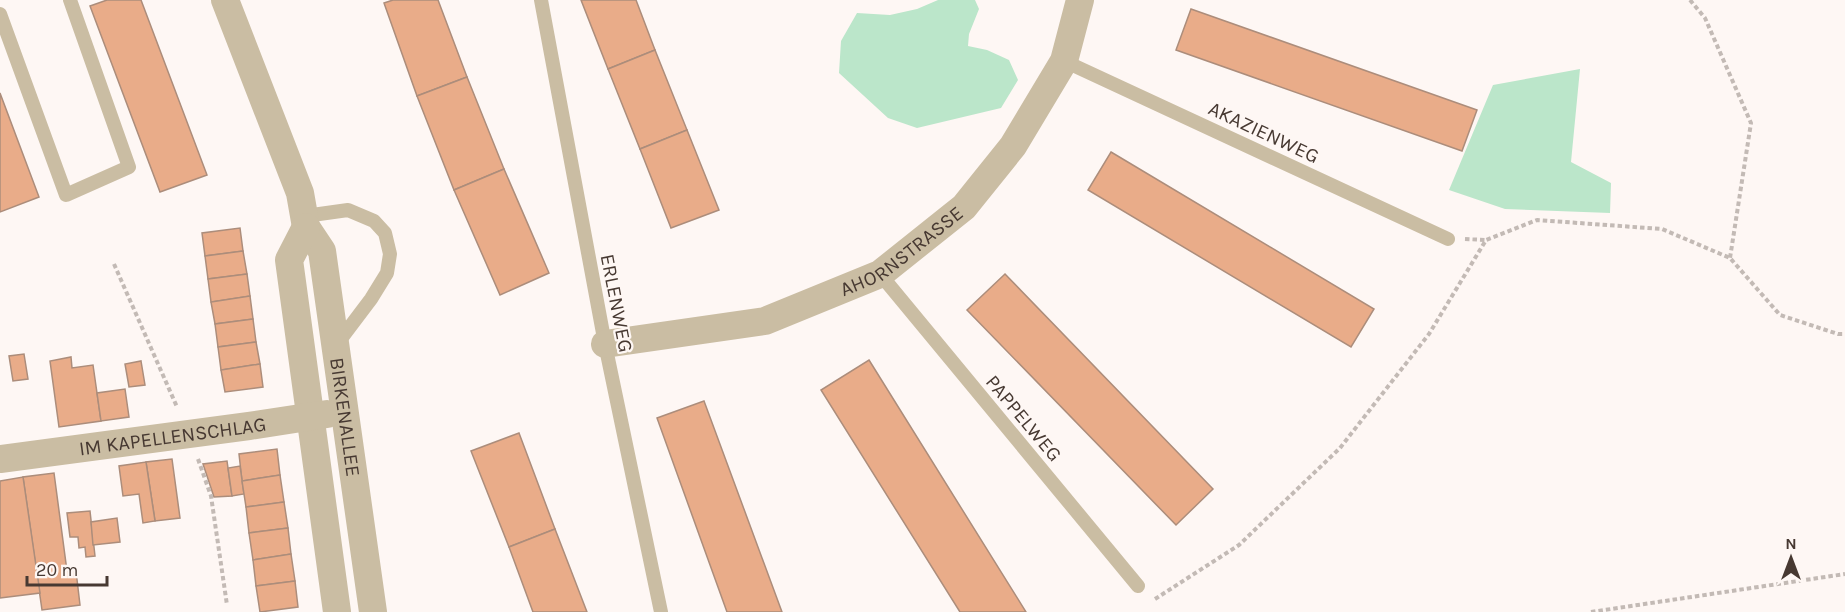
<svg xmlns="http://www.w3.org/2000/svg" width="1845" height="612" font-family="Karla,sans-serif">
<style>
.green{fill:#bbe6ca}
.building{fill:#e9ac89;stroke:#ac8d7b;stroke-width:1.5}
.lines{fill:none;stroke-linecap:round;stroke-linejoin:round}
.path{stroke:#c3bab5;stroke-width:4;stroke-dasharray:4.5 3;stroke-linecap:butt}
.lane{stroke:#cabda3;stroke-width:14}
.street{stroke:#cabda3;stroke-width:28}
.labels{text-anchor:middle;stroke-width:4.5;stroke-linejoin:round;paint-order:stroke}
.street-label{font-size:20px;fill:#473932;stroke:#fef7f4}
</style>
<rect width="100%" height="100%" fill="#fef7f4"/>
<g class="green">
<path d="M938,0H975L979,9L969,34L968,46L987,50L1009,60L1018,80L1001,108L917,128L888,118L839,73L841,41L857,13L890,15L917,9Z"/>
<path d="M1580,69L1571,162L1611,183L1610,213L1505,209L1449,190L1493,85Z"/>
</g>
<g class="building">
<path d="M107,0H141L207,175L160,192L90,6Z"/>
<path d="M393,0H438L467,77L417,96L384,3Z"/>
<path d="M581,0H636L655,50L608,69Z"/>
<path d="M1191,9L1477,110L1462,151L1176,50Z"/>
<path d="M655,50L687,130L640,149L608,69Z"/>
<path d="M467,77L504,169L454,190L417,96Z"/>
<path d="M0,93L39,197L0,212Z"/>
<path d="M687,130L719,210L671,228L640,149Z"/>
<path d="M1111,152L1374,309L1351,347L1088,190Z"/>
<path d="M504,169L549,273L500,295L454,190Z"/>
<path d="M240,228L243,251L205,256L202,233Z"/>
<path d="M243,251L247,274L208,279L205,256Z"/>
<path d="M247,274L250,296L211,302L208,279Z"/>
<path d="M1005,274L1213,489L1176,525L967,310Z"/>
<path d="M250,296L253,319L215,324L211,302Z"/>
<path d="M253,319L256,342L218,347L215,324Z"/>
<path d="M256,342L260,364L221,370L218,347Z"/>
<path d="M24,354L28,379L13,381L9,356Z"/>
<path d="M71,357L72,368L93,365L101,421L59,427L50,361Z"/>
<path d="M869,360L1026,612H960L821,390Z"/>
<path d="M141,361L145,385L129,387L125,364Z"/>
<path d="M260,364L263,387L225,392L221,370Z"/>
<path d="M125,389L129,417L101,421L97,393Z"/>
<path d="M704,401L782,612H727L657,418Z"/>
<path d="M519,433L555,529L509,547L471,451Z"/>
<path d="M277,449L280,475L242,481L239,454Z"/>
<path d="M172,459L180,518L155,521L146,462Z"/>
<path d="M227,461L232,496L214,497L203,464Z"/>
<path d="M146,462L155,521L143,523L139,494L123,496L119,466Z"/>
<path d="M240,466L244,494L232,496L228,468Z"/>
<path d="M54,473L67,571H76L80,605L42,610L23,477Z"/>
<path d="M280,475L284,502L246,507L242,481Z"/>
<path d="M23,477L40,593L0,598V481Z"/>
<path d="M284,502L288,528L249,533L246,507Z"/>
<path d="M90,511L95,556L86,557L85,547L79,548L78,537H70L67,513Z"/>
<path d="M117,518L120,542L93,545L91,522Z"/>
<path d="M288,528L291,554L253,560L249,533Z"/>
<path d="M555,529L587,612H533L509,547Z"/>
<path d="M291,554L295,581L256,586L253,560Z"/>
<path d="M295,581L298,607L260,612L256,586Z"/>
</g>
<g class="lines">
<g class="path">
<path d="M1690,0L1705,18L1751,123L1730,258"/>
<path d="M1465,239L1485,240"/>
<path d="M114,264L177,407"/>
<path d="M198,459L211,496L227,605"/>
<path d="M1155,599L1239,545L1340,448L1429,334L1486,240L1537,220L1662,229L1730,258L1780,315L1838,334H1845"/>
<path d="M1591,612L1845,574"/>
</g>
<g class="lane">
<path d="M541,0L605,344L661,612"/>
<path d="M0,14L66,195L129,167L70,0"/>
<path d="M1064,61L1448,239"/>
<path d="M305,216L348,210L374,221L385,233L390,254L387,273L371,299L337,344"/>
<path d="M880,274L1138,586"/>
</g>
<g class="street">
<path id="s1" d="M225,0L300,193L306,227L322,251L373,612"/>
<path d="M306,227L289,260L337,612"/>
<path id="s2" d="M605,344L765,321L880,274L964,207L1013,146L1064,61L1080,0"/>
<path id="s3" d="M0,459L249,426L327,414"/>
</g>
</g>
<g class="labels">
<g class="street-label">
<text transform="translate(1264 132) rotate(25)" y="7">AKAZIENWEG</text>
<text dy="7" stroke="none"><textPath href="#s2" startOffset="316">AHORNSTRASSE</textPath></text>
<text transform="translate(617 303) rotate(79)" y="7">ERLENWEG</text>
<text dy="7" stroke="none"><textPath href="#s1" startOffset="438">BIRKENALLEE</textPath></text>
<text transform="translate(1024 418) rotate(50)" y="7">PAPPELWEG</text>
<text dy="7" stroke="none"><textPath href="#s3" startOffset="174">IM KAPELLENSCHLAG</textPath></text>
</g>
</g>
<g transform="translate(1791 558)" stroke="#fef7f4" stroke-width="4.5" paint-order="stroke">
<path d="M0-4.5L10 22L0 15L-10 22Z" fill="#473932"/>
<text y="-9" font-size="16" font-weight="bold" text-anchor="middle" fill="#473932">N</text>
</g>
<path d="M27 576v9h80v-9" fill="none" stroke="#473932" stroke-width="3"/>
<text x="36" y="576" font-size="18" fill="#473932" stroke="#fef7f4" stroke-width="4.5" paint-order="stroke">20 m</text>
</svg>
